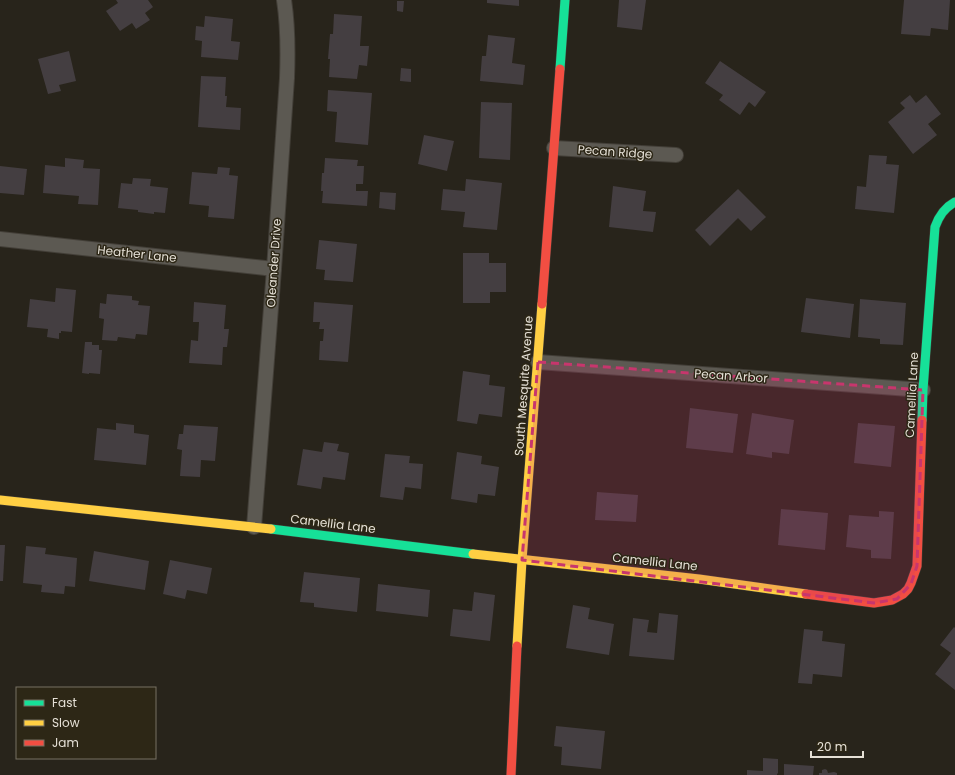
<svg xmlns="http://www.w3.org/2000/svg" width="955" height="775" font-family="Poppins,sans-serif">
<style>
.building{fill:#443e41}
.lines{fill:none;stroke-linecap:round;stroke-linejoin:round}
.street-casing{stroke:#433f38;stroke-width:16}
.fast-casing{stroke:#433f38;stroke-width:10}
.slow-casing{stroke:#433f38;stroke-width:10}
.jam-casing{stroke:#433f38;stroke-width:10}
.street{stroke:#5c5952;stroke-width:14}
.fast{stroke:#16e098;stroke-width:9}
.slow{stroke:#ffcf43;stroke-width:9}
.jam{stroke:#f24e42;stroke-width:9}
.marked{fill:#c7366d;fill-opacity:0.2;stroke:#c7366d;stroke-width:3;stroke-dasharray:8 5;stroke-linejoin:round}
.labels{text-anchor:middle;stroke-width:3;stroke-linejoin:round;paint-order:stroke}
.street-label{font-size:12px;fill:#e5e0d6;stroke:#2d2716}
</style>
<rect width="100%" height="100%" fill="#28241b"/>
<g class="building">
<path d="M116,0H148L153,7L145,13L150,20L136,29L132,23L120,31L106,11L118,3Z"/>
<path d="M487,0H519V6L487,3Z"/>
<path d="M619,0H646L642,30L617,27Z"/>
<path d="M904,0H950L948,30L931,28L930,36L901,34Z"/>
<path d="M397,1H404L403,12L397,11Z"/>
<path d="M334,14L362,16L360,46H369L367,66L359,65L357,79L329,77L330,59H328L330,34H333Z"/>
<path d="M205,16L233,19L231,41L240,42L238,60L201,57L202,41L195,40L196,26L204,27Z"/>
<path d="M488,35L515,38L512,63L525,65L523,85L480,81L482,56H486Z"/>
<path d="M69,51L76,81L59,85L61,91L48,94L38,59Z"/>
<path d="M720,61L766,92L755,107L749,102L740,115L719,100L723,95L705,83Z"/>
<path d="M401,68L411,69V82L400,81Z"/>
<path d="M201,76L226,77L225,96H227L226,107L241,108L240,130L198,127Z"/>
<path d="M328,90L372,93L368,145L335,142L337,112L327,111Z"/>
<path d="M910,95L916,103L926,95L941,114L928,124L937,135L913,154L888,122L905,108L900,103Z"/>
<path d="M481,102L512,103L510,160L479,158Z"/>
<path d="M424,135L454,141L447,171L418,164Z"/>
<path d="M869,155L887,156L886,164L899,165L894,213L855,209L857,186L866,187Z"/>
<path d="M65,158L84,160L83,168L100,169L98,205L78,204L79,196L43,193L45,165L65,167Z"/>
<path d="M325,158L358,160L357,166H364L363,184H356V191H368L367,206L322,203L323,191H321L322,173H324Z"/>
<path d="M0,166L27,169L24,195L0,193Z"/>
<path d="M218,167L230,168L229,175L238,176L234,219L208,217L209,206L189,204L192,172L217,174Z"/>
<path d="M133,178L151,179L150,186L168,188L165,213L154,212V214L138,212V210L118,208L121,183L132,184Z"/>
<path d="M466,179L502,183L497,230L463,227L465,212L441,210L443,189L465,191Z"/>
<path d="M613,186L646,191L643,211L656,212L653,232L609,227Z"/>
<path d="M738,189L766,217L751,231L738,218L710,246L695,230Z"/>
<path d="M380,192L396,193L395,210L379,208Z"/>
<path d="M319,240L357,244L353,282L324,280L325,270L316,269Z"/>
<path d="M463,253H489V263H506V292H490V303H463Z"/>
<path d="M56,288L76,290L72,332L61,331V333H59V339L47,337L48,329L27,327L30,299L55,302Z"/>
<path d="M107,294L132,296V300L139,301L138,305L150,306L147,335L136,334L135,339L118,337L117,341L102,340L104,319L99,318L100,303L106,304Z"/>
<path d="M806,298L854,304L850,338L801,332Z"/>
<path d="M860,299L906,303L903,345L880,344V339L858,337Z"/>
<path d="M194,302L226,305L224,329H229L227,347H223L222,365L189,363L191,340L198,341L199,322H193Z"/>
<path d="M314,302L353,305L348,362L319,360L320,341H323L324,329H319L320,322H313Z"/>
<path d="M85,342H92V345H99V350H102L100,374L89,373V374L82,373Z"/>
<path d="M463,371L490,375L489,385L505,387L502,417L479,414L477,424L457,421Z"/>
<path d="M690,408L738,414L733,453L686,448Z"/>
<path d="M752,413L794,420L789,454L772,452V458L746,454Z"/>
<path d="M116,423L134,425V433L149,435L146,465L94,460L97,428L116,430Z"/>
<path d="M858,423L895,426L891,467L854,463Z"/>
<path d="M184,425L218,427L215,461L201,460L200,477L180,476L182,450L177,449L179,434H183Z"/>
<path d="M324,442L339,444L337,451L349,453L345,480L323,477L321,489L297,485L303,449L322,452Z"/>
<path d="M457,452L482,456L481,464L499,467L495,496L478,494L477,503L451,499Z"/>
<path d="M385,454L410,456L409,463L423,464L421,489L405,487L403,500L380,497Z"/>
<path d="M597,492L638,495L636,522L595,520Z"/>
<path d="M781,509L828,513L825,550L778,545Z"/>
<path d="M879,511L894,512L891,559L871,558V550L846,547L849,515L879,517Z"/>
<path d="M0,545H5L3,581H0Z"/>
<path d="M26,546L46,548L45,554L77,558L75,587L65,586L64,594L41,592L42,585L23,583Z"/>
<path d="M94,551L149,561L145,590L89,581Z"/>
<path d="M170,560L212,568L207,594L187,590L185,599L163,594Z"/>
<path d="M304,572L360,578L357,612L314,607V603L300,602Z"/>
<path d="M378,584L430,590L428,617L376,611Z"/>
<path d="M474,592L495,595L490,641L450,636L453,609L472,611Z"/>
<path d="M573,605L590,608L588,619L614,624L609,655L566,648Z"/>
<path d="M659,613L678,615L674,660L629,656L633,618L649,620L647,632L657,633Z"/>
<path d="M954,627L955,628V690L935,674L951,653L940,645Z"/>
<path d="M804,629L823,631L822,641L845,644L842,677L813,674L812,684L798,683Z"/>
<path d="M556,726L605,731L601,769L561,765L562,747L554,746Z"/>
<path d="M763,758L778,759V773L777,774V775H747V770L763,771Z"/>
<path d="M784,764L814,766L813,775H784Z"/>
<path d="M825,769L827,770L828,773L834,772L837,773V775H819V773H822V770Z"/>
</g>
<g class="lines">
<defs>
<g id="street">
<path d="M554,148L676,155"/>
<path d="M0,239L274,269"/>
<path d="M538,362L923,390"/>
<path d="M254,527L274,269L287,78C288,52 288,26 284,0"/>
</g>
<g id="fast">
<path d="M560,69L565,0"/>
<path d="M922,420L923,390L935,227C939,216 944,208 955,202"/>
<path d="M271,529L473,554"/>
</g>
<g id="slow">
<path d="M0,500L271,529"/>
<path d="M473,554L699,579L806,594"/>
<path d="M517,646L522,560L542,304"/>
</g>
<g id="jam">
<path d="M542,304L560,69"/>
<path d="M806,594L874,603L892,600L903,594L908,589L911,583L917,566L922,420"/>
<path d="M511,775L517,646"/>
</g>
</defs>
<use href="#street" class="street-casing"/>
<use href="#fast" class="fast-casing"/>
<use href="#slow" class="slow-casing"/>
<use href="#jam" class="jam-casing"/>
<use href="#street" class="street"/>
<use href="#fast" class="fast"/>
<use href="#slow" class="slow"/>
<use href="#jam" class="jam"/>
</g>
<path class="marked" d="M538,362L923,390L917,566L911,584L897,599L874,603L522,560Z"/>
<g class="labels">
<g class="street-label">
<text transform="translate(615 152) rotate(4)" y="4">Pecan Ridge</text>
<text transform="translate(137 254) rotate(6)" y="4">Heather Lane</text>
<text transform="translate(274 263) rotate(-86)" y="4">Oleander Drive</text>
<text transform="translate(731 376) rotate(4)" y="4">Pecan Arbor</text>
<text transform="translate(524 386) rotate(-86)" y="4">South Mesquite Avenue</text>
<text transform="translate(912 395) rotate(-87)" y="4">Camellia Lane</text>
<text transform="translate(333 524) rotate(7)" y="4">Camellia Lane</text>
<text transform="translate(655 562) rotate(6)" y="4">Camellia Lane</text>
</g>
</g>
<rect x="16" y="687" width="140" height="72" fill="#2d2716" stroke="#777163"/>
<rect x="24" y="700" width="20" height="6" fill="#16e098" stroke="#777163"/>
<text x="52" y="707" font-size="12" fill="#e5e0d6">Fast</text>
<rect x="24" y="720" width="20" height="6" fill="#ffcf43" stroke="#777163"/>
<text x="52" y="727" font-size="12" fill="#e5e0d6">Slow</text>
<rect x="24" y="740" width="20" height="6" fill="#f24e42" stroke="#777163"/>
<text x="52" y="747" font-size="12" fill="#e5e0d6">Jam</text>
<path d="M811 751v6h52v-6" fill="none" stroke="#e5e0d6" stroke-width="2"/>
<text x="817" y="751" font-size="12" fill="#e5e0d6" stroke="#2d2716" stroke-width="3" paint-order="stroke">20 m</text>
</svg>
